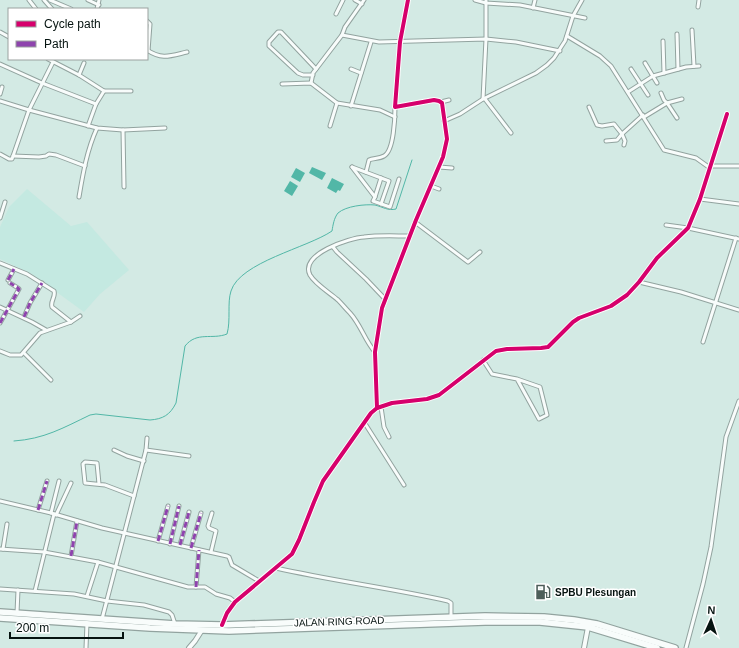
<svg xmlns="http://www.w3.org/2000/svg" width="739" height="648" font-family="Helvetica,sans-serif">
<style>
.built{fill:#c4e9e1}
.water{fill:#52b7a7}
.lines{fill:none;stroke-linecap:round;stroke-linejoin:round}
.stream{stroke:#52b7a7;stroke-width:1}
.minor-casing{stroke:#92a39f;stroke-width:5}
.tertiary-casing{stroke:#92a39f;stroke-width:6}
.trunk-casing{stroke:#92a39f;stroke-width:8}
.minor{stroke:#f8fcfb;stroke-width:3}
.tertiary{stroke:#f8fcfb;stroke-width:4}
.trunk{stroke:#f8fcfb;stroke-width:5.5}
.quiet{stroke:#8e44ad;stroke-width:3;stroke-dasharray:6 3;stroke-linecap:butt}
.cycleway-casing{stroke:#fff;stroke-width:6}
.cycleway{stroke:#d6006c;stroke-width:4}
.labels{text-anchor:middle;stroke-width:3;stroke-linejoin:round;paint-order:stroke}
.poi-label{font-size:10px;font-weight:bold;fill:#051310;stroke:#fff;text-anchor:start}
.street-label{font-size:10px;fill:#051310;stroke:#fff}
</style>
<rect width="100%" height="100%" fill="#d3eae4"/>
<path class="built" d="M27,189L71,226L87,222L129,270L100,294L84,312L32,274L0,259V227L9,207Z"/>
<g class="water">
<path d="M312,167L326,173L322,180L309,173Z"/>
<path d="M296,168L305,173L300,182L291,177Z"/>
<path d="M332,178L344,184L340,191L338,190L336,193L327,188Z"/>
<path d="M290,181L298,186L292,196L284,191Z"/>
</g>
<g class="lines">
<path class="stream" d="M14,441C44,439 63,428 90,415L96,414L150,420C163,419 170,415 176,403L185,346C197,331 212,340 227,334C231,320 227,303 231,291C240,262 307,248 332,231C333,225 334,218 338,213C346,206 365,204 375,205C383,207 388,211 396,209L412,160"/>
<defs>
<g id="minor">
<path d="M29,0L36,9"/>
<path d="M44,0L52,9"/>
<path d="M50,0L71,9"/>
<path d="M88,0L99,5"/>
<path d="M355,0L362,4"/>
<path d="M475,0L486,3L520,5L585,18"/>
<path d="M698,7L699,0"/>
<path d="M533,8L535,0"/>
<path d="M97,9L99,0"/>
<path d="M336,14L343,0"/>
<path d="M147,21L150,24L148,51"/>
<path d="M692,30L694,66"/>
<path d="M0,32L9,37"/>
<path d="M677,34L678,69"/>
<path d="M342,35L379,42L486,39L516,42L560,51"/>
<path d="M567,36L600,56L611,66L664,150L696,158L710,168"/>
<path d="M663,41L664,73"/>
<path d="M147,50C162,60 170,56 187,52"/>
<path d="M48,59L79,75L104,91L96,104L88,126"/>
<path d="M645,63L657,83"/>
<path d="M0,64L42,83L96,104"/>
<path d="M351,69L361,73"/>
<path d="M631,69L648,95"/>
<path d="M79,75L84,63"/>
<path d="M313,75H303L298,73L269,46V42L278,32H281L316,69"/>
<path d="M311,83L313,73L342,35L345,27L364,0"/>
<path d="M282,84L311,83L337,103L380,110L395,117"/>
<path d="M104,91H131"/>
<path d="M628,92L653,76L686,67L699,66"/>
<path d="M661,93L664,100L667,103L682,99"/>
<path d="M0,94L2,87"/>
<path d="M483,99L486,39V0"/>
<path d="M485,99L511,133"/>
<path d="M0,101L29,110L97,128L123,130L165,128"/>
<path d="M441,102L449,100"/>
<path d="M351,106L371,42"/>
<path d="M589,107L597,125L602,126L614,124L622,134L643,115"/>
<path d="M644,117L667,103L677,118"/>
<path d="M444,121L460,114L483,99L536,73L547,65L554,58L565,41L573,16L582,0"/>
<path d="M330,126L337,103"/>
<path d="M123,130L124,187"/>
<path d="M622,134L625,141L624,145"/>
<path d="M606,141L617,140L622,134"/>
<path d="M0,154L9,159H12L29,110L53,62"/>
<path d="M13,156L39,157L46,156L49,154L56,155L85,166"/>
<path d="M711,166H739"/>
<path d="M352,167L389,181L381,204"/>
<path d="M352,167L375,197L381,178"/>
<path d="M439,167L452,168"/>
<path d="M366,172L369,160C373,158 379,159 384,156C394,151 395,117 395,107"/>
<path d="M431,186L439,189"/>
<path d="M79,197C83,173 87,150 97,128"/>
<path d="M375,197L373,201L390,207L399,179"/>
<path d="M700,199L739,204"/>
<path d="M0,218L5,202"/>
<path d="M415,222L468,262L480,252"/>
<path d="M666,225L688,228L739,239"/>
<path d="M333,247L337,252L366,279L385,299"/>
<path d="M0,263L27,274L54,291C56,297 50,301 52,307L71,322"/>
<path d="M8,280L14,269"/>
<path d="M639,282L681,292L739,310"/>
<path d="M0,307L32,322L46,330"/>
<path d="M24,317L30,303L42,283"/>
<path d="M0,323L19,289L18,288L10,283"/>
<path d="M703,342L736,238"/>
<path d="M0,351L10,355H21L40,333L71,322L80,316"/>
<path d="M375,352C365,341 361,325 350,313C346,309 342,304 338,300C330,293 315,284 310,275C299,254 350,238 364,237C379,235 395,236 410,236"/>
<path d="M24,353L51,380"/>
<path d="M483,360L492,374L517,379L540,387L547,415L539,419L517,379"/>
<path d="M381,407L384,427L389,437"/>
<path d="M377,408L375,352L382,308L416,220L443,157L447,139L442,103L439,101L434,100L395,107L400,42L408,0"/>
<path d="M364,422L404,485"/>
<path d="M114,450L127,456L144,461"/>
<path d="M146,450L189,456"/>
<path d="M99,484L97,463L85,462L83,464L85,483L105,485L134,496"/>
<path d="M0,501L51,513L102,528L227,556L229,557L232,565L259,581"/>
<path d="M38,510L47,481"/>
<path d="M51,513L59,481"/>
<path d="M56,515L71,483"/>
<path d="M158,541L168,506"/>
<path d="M170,544L179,506"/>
<path d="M180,545L189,512"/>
<path d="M191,548L201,513"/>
<path d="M0,549L44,552L98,562L188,587H205L216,594L230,598L235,602"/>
<path d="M3,549L7,524"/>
<path d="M211,552L216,531L209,528L208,526L212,513"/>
<path d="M71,556L77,521"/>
<path d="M276,568C333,581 391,588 448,601L451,603V617"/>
<path d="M196,587L199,550"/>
<path d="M0,589L74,594L107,601L144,605L169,612L172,615L175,624"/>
<path d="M35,591L54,514"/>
<path d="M87,596L98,562"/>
<path d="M17,613L18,590"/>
<path d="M102,619L146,450L147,438"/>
<path d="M222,625L227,613L235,602L292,554L299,540L314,502L323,481L371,413L377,408L392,403L427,399L439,395L496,351L507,349L541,348L548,347L573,322L579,318L611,306L627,295L639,282L657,258L688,228L700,199L727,114"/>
<path d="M86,648L87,623"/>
<path d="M686,648L703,584L711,547L726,437L739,401"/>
</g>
<g id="tertiary">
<path d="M189,648L195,641L202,630"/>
<path d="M584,648L588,627"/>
</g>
<g id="trunk">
<path d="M0,612L175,624L222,625L485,616L544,617L574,620L597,624L675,648"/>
<path d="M0,618L150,628L229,631L485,622H540L588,627L657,648"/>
</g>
</defs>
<use href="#minor" class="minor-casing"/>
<use href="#tertiary" class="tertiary-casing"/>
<use href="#trunk" class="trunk-casing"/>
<use href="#minor" class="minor"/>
<use href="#tertiary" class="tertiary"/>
<use href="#trunk" class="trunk"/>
<g class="quiet">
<path d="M8,280L14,269"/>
<path d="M24,317L30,303L42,283"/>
<path d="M0,323L19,289L18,288L10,283"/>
<path d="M38,510L47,481"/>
<path d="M158,541L168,506"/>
<path d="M170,544L179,506"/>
<path d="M180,545L189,512"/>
<path d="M191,548L201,513"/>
<path d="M71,556L77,521"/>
<path d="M196,587L199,550"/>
</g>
<defs>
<g id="cycleway">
<path d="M377,408L375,352L382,308L416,220L443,157L447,139L442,103L439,101L434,100L395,107L400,42L408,0"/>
<path d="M222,625L227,613L235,602L292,554L299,540L314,502L323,481L371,413L377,408L392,403L427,399L439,395L496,351L507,349L541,348L548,347L573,322L579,318L611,306L627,295L639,282L657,258L688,228L700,199L727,114"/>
</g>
</defs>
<use href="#cycleway" class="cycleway-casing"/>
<use href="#cycleway" class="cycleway"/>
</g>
<defs>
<symbol id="fuel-bare" viewBox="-9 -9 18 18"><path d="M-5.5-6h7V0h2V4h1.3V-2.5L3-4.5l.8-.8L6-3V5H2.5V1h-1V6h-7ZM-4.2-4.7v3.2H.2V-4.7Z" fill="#4d5e5a" stroke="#fff" stroke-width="2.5" paint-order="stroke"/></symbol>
</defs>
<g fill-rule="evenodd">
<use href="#fuel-bare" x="532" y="581" width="22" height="22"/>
</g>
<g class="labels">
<g class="poi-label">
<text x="555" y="596">SPBU Plesungan</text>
</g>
<g class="street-label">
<text transform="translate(339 621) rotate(-2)" y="4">JALAN RING ROAD</text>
</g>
</g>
<rect x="8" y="8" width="140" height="52" fill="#ffffff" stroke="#9ba19f"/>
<rect x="16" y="21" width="20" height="6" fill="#d6006c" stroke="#9ba19f"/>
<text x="44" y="28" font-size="12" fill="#051310">Cycle path</text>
<rect x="16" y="41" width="20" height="6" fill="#8e44ad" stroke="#9ba19f"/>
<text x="44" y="48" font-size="12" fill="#051310">Path</text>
<g transform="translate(711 620) rotate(3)" stroke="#ffffff" stroke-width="3" paint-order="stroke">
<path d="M0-3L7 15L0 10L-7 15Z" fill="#051310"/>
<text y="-6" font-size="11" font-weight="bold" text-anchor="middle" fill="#051310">N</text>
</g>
<path d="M10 632v6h113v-6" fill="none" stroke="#051310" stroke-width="2"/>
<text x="16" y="632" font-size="12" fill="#051310" stroke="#ffffff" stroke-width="3" paint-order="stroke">200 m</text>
</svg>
